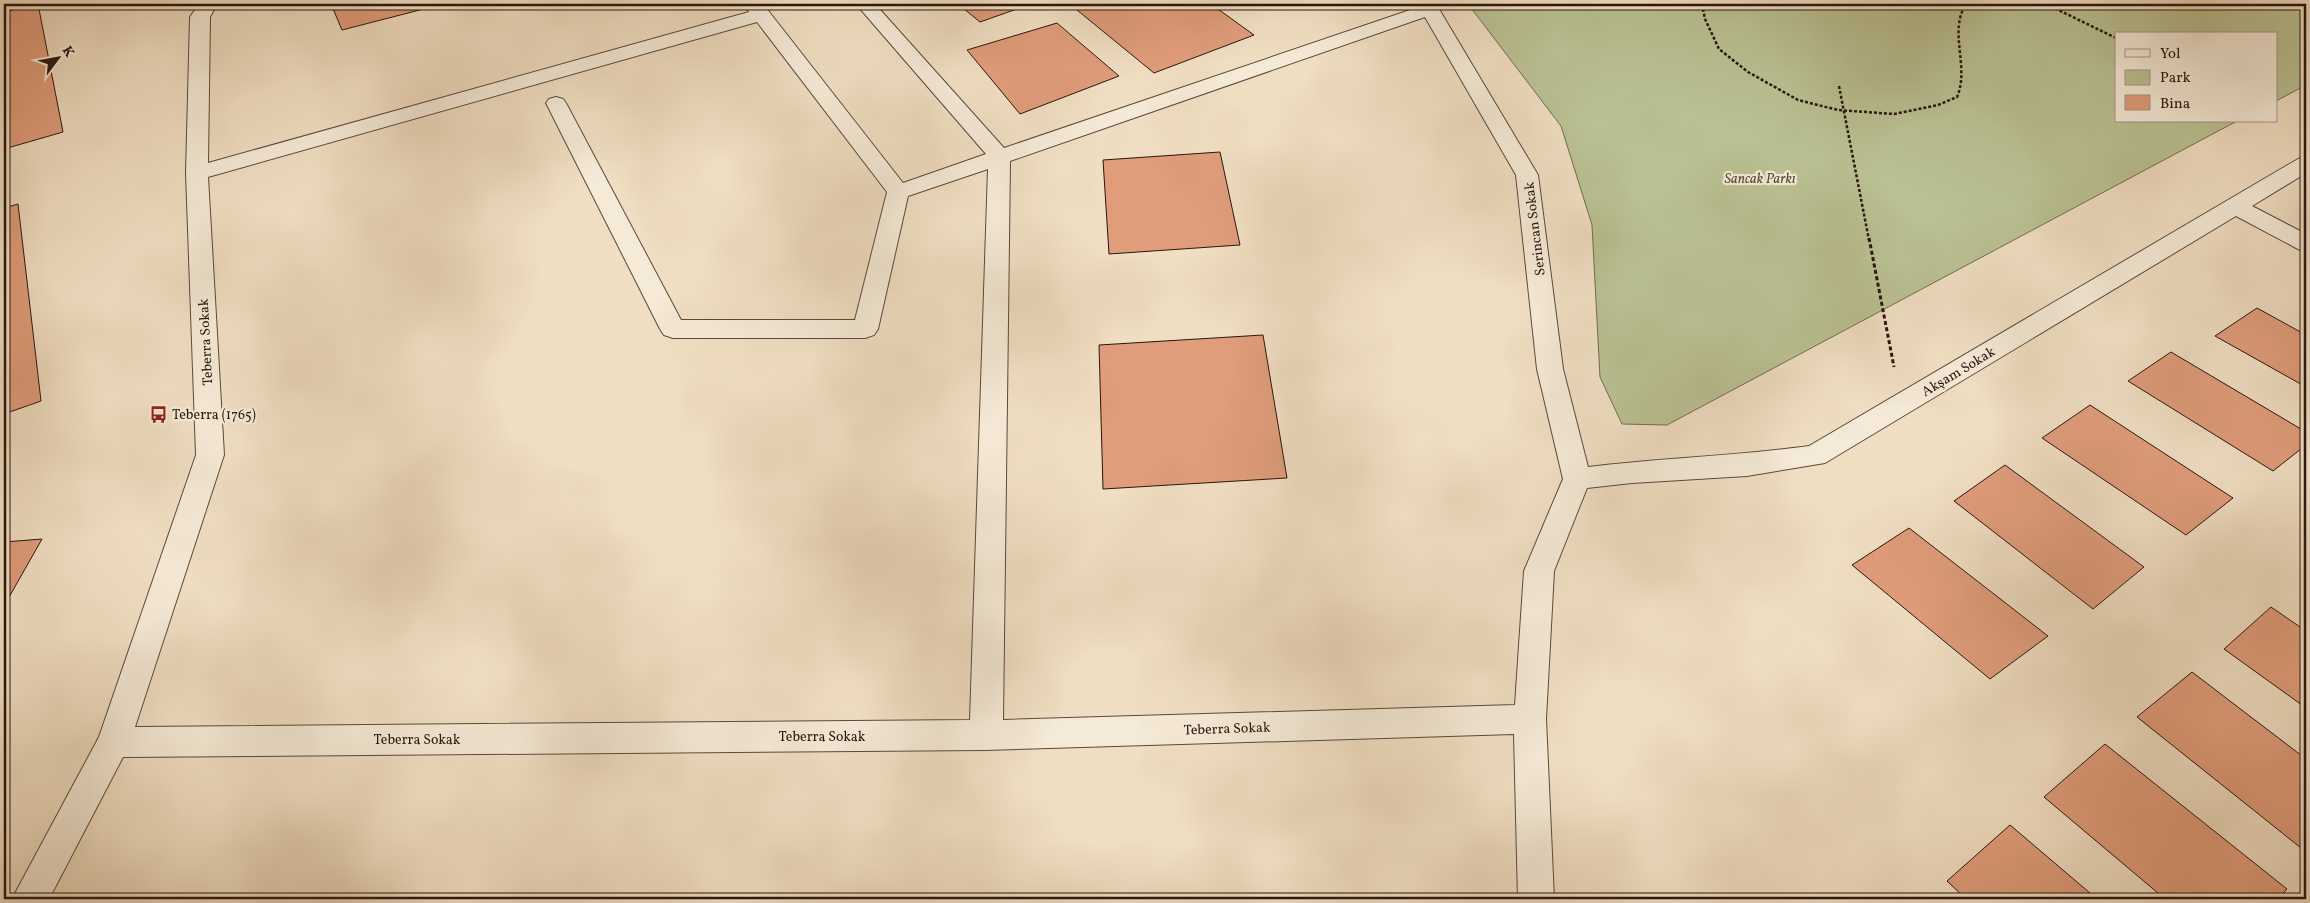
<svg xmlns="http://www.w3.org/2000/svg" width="2310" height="903" font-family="Vollkorn,serif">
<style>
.green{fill:#bac193;stroke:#716c51}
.building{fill:#e09c7b;stroke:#28170f}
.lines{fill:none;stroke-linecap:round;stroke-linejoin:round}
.minor-casing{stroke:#5a493c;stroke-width:2}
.path-far1{stroke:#28170f;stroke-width:2.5;stroke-dasharray:3 2;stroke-linecap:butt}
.path{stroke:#28170f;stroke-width:3;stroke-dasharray:4 2.5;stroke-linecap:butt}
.minor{fill:#f5ead7;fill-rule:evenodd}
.labels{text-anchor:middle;stroke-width:4.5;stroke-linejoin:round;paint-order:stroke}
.park-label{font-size:14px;font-style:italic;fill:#544a37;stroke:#f5ead7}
.street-label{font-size:14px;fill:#28170f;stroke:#f5ead7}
.poi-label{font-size:14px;fill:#28170f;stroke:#f5ead7;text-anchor:start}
</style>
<rect width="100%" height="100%" fill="#f0dec2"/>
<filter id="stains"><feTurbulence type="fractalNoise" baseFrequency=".004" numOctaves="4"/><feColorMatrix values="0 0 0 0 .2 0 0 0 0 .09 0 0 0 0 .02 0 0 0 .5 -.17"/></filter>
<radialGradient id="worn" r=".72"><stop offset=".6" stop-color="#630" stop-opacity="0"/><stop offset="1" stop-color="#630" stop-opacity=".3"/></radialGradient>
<path class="green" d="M1468,4H2306V85L2276,101V34H2116V121H2237L1667,425L1622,424L1600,377L1592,225L1561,126Z"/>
<g class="building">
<path d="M38,4L63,132L4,149V12Z"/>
<path d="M331,4H443L342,30Z"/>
<path d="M958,4H1031L980,22Z"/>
<path d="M1093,4H1211L1254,35L1154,73L1077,10Z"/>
<path d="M1057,23L1119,76L1020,114L967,50Z"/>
<path d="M1220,152L1240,245L1109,254L1103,160Z"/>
<path d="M18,204L41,401L4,414V208Z"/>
<path d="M2257,308L2306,335V387L2215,336Z"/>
<path d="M1263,335L1287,478L1103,489L1099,345Z"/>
<path d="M2171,352L2306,432V445L2273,471L2128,381Z"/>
<path d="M2090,405L2233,498L2186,535L2042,438Z"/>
<path d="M2005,465L2144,567L2093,609L1954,501Z"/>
<path d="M1909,528L2048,636L1990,679L1852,565Z"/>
<path d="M42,539L4,606V542Z"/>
<path d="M2271,607L2306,631V708L2224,649Z"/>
<path d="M2192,672L2306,759V852L2137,717Z"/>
<path d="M2105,744L2287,889L2277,899H2165L2044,797Z"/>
<path d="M2010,825L2097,899H1966L1947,881Z"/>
</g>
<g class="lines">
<defs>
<path id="minor" d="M199,4H217L210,17L208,163L749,12L744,4H763L903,183L986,154L856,4H875L1004,148L1419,7L1418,4H1436L1538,175L1563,369L1588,467C1662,458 1736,456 1809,446L2298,159L2306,157V173L2252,206L2306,234V252L2298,249L2236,216L1825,463L1747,476L1632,483L1587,488L1554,571L1546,719L1554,899H1518L1514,734L986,750L123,757L49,899H12L99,737L196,455L186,173L190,17ZM1425,17L1516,175L1537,369L1563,479L1524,571L1515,705L1003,720L1010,161ZM757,22L887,192L855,320H681L566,103L563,99L556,97L549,99L546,103L660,329L664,335L673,338H865L874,335L878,329L908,196L988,169L970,720L135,727L224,455L208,177Z"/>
</defs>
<use href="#minor" class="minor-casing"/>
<g class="path-far1">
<path d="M1702,4L1705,19L1719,49L1748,72L1798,100L1838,110L1894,114L1938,105L1957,97C1970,67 1948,32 1966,4"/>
<path d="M2046,4L2116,38"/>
<path d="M1839,86L1869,240"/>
</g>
<path class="path" d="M1869,238L1894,367"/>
<use href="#minor" class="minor"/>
</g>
<defs>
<symbol id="bus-bare" viewBox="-9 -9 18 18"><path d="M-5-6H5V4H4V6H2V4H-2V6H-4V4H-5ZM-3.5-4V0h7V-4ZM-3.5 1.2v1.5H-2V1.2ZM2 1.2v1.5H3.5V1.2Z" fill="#8f2418" stroke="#f5ead7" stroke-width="2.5" paint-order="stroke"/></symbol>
</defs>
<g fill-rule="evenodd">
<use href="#bus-bare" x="146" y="402" width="25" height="25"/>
</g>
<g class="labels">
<g class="park-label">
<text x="1760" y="183">Sancak Parkı</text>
</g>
<g class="street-label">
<text transform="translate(1534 229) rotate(-97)" y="5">Serincan Sokak</text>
<text transform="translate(205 342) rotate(-93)" y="5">Teberra Sokak</text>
<text transform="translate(1958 371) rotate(-31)" y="5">Akşam Sokak</text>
<text transform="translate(1227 728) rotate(-2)" y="5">Teberra Sokak</text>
<text x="822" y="741">Teberra Sokak</text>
<text x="417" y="744">Teberra Sokak</text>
</g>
<g class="poi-label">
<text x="172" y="419">Teberra (1765)</text>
</g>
</g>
<rect width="2310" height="903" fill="none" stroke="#f0dec2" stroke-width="20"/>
<rect x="5" y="5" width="2300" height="893" fill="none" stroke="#28170f" stroke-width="2.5"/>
<rect x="10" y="10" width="2290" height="883" fill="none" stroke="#28170f"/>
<rect x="2115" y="32" width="162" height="90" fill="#f5ead7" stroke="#a39687"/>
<rect x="2125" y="49" width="25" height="8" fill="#f5ead7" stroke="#a39687"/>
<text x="2160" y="58" font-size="15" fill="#28170f">Yol</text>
<rect x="2125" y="70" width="25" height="15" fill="#bac193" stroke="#a39687"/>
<text x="2160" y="82" font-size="15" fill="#28170f">Park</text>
<rect x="2125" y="95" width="25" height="15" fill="#e09c7b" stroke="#a39687"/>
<text x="2160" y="108" font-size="15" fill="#28170f">Bina</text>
<g transform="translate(58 58) rotate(58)" stroke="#f5ead7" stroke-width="4" paint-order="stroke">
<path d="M0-4L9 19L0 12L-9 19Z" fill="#28170f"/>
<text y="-8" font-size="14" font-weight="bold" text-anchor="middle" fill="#28170f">K</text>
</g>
<rect width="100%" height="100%" filter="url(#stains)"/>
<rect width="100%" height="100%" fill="url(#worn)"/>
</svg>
